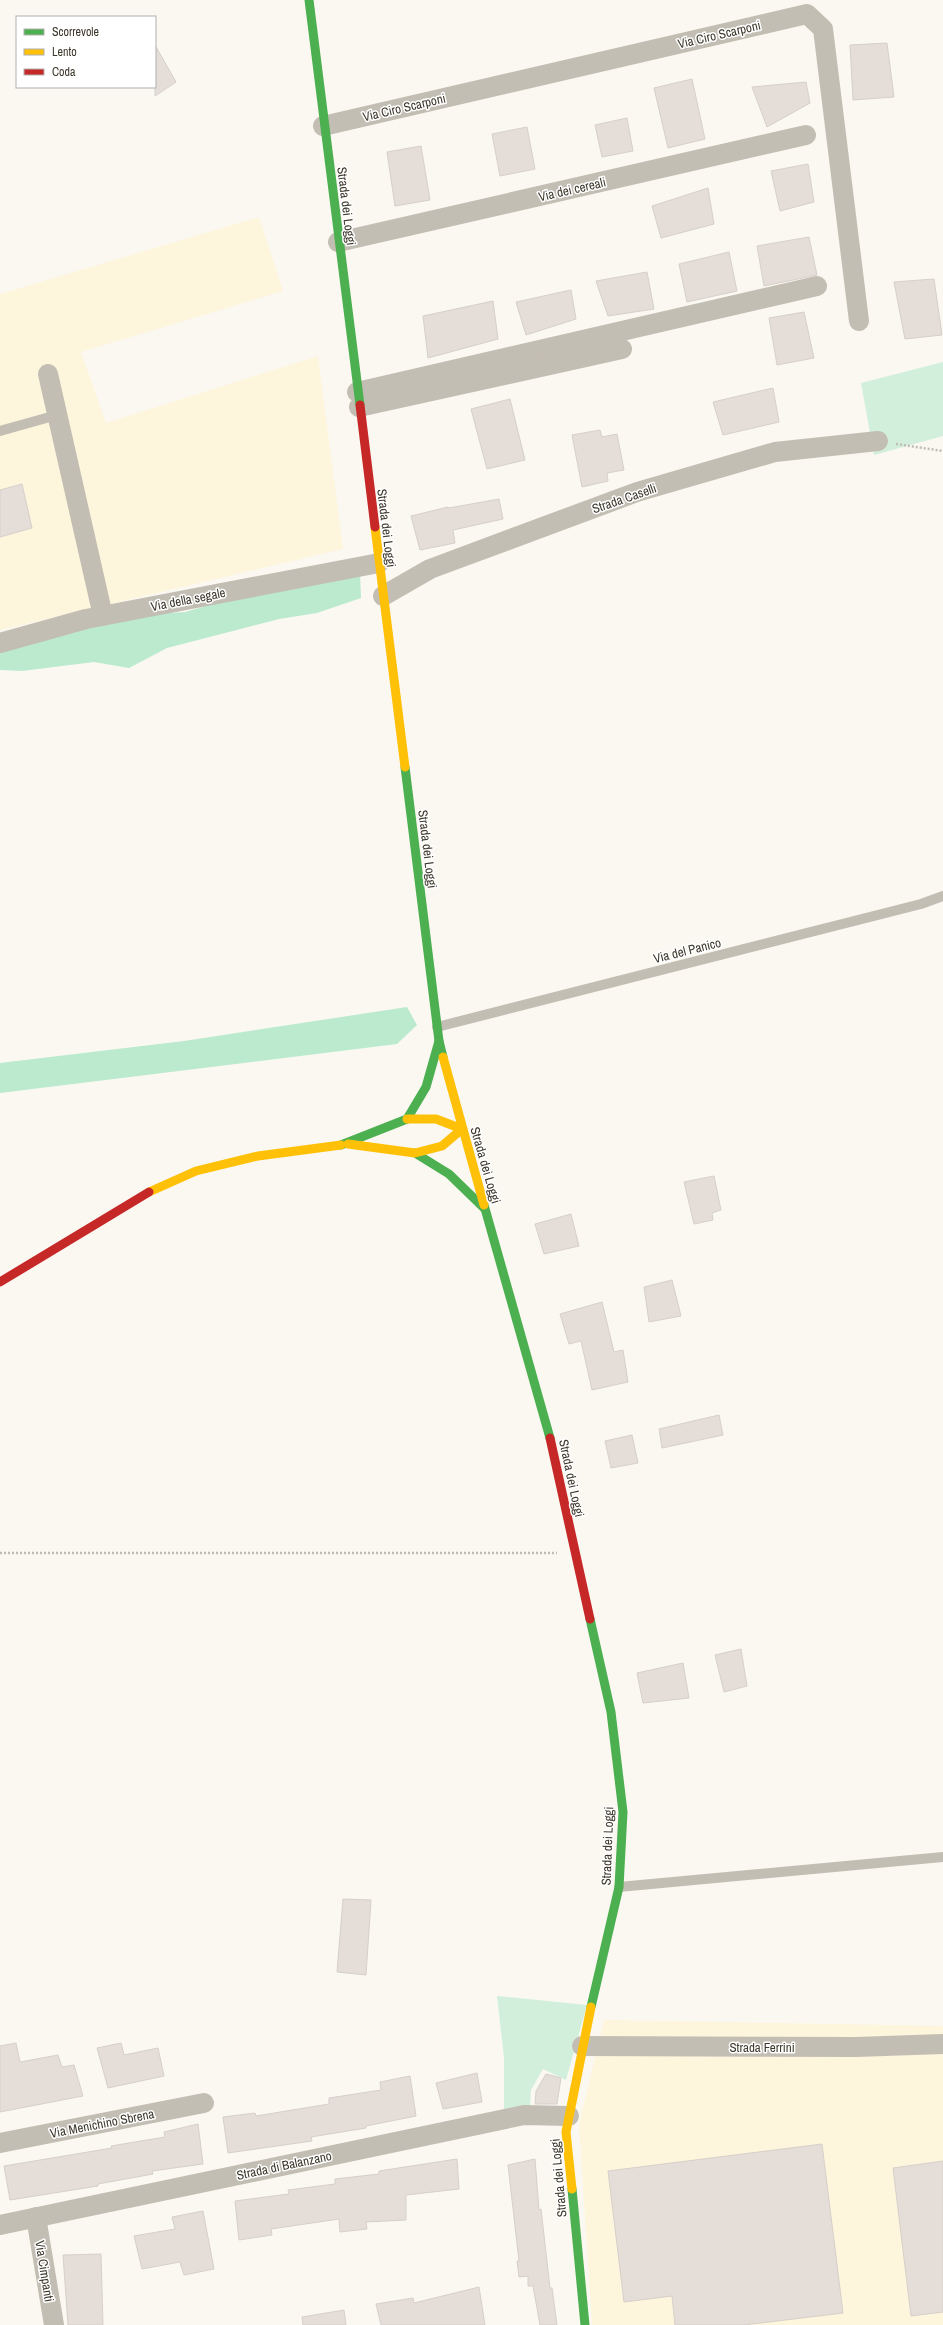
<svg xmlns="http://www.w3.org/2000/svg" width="943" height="2325" font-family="'Archivo Narrow',sans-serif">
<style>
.built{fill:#fdf5dc}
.green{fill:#d2efdc}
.forest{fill:#bbeacf}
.building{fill:#e5ded8;stroke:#d6cfca}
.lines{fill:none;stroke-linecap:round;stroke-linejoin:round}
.path{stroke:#bfbcb4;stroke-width:2.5;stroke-dasharray:2 2;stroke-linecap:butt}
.lane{stroke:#c3beb4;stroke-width:10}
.street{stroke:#c3beb4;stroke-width:20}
.fast{stroke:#4caf50;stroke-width:9}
.slow{stroke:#ffc107;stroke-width:9}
.jam{stroke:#c62828;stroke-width:9}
.labels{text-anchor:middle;stroke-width:3;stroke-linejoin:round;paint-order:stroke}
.street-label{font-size:13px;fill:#3d382c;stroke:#fff}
</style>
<rect width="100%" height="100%" fill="#faf8f1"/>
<g class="built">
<path d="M259,217L283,291L81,352L106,423L318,356L343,549L0,630V294Z"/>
<path d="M604,2020L943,2026V2325H592L579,2124Z"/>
</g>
<g class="green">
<path d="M943,362V436L874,455L861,383Z"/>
<path d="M497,1996L587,2005L566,2080L543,2069L531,2090L530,2108L504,2112V2058Z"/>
</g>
<g class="forest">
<path d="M360,573L361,598L317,613L279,619L167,648L129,668L94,662L22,671L0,670V635L138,615L185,612L295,581Z"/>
<path d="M407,1007L417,1025L397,1044L0,1093V1063L184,1041Z"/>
</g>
<g class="building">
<path d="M887,43L894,97L853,100L850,45Z"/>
<path d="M155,45L176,82L155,96Z"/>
<path d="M692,79L705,139L668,148L654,88Z"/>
<path d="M806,82L810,103L767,127L752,87Z"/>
<path d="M627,118L633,151L602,157L595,125Z"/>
<path d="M527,127L535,169L500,176L492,134Z"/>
<path d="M421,146L430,200L395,206L387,152Z"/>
<path d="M808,164L814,202L780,211L771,171Z"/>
<path d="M708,188L714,224L661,238L652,206Z"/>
<path d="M809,237L817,275L764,286L757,246Z"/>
<path d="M729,252L737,291L687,302L679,264Z"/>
<path d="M647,272L654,309L608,316L596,281Z"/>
<path d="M934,279L942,335L905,339L894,282Z"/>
<path d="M571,290L576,319L526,335L516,302Z"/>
<path d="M493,301L498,339L428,358L423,316Z"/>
<path d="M804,312L814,358L777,365L769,318Z"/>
<path d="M773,388L779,422L723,435L713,402Z"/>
<path d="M510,399L525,460L487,469L471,409Z"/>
<path d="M600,430L602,437L617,434L624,470L607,473L608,481L582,487L572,435Z"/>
<path d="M22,484L32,528L0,537V490Z"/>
<path d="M499,499L503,519L453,530L455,543L420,550L411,516L448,507L449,508Z"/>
<path d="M714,1176L721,1210L712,1213L713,1220L694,1224L684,1182Z"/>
<path d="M571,1214L579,1246L544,1254L535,1224Z"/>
<path d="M672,1280L681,1316L649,1322L644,1287Z"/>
<path d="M602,1302L614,1352L623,1350L628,1382L592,1390L581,1341L569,1344L560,1314Z"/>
<path d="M719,1415L723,1435L662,1448L659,1429Z"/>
<path d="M632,1435L638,1463L611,1468L605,1441Z"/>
<path d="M741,1649L747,1686L724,1692L715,1655Z"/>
<path d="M683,1663L689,1698L643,1703L637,1673Z"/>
<path d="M343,1899L371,1900L366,1975L337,1972Z"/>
<path d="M16,2043L20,2062L58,2055L62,2067L74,2065L83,2096L0,2112V2046Z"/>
<path d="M121,2043L124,2055L158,2048L164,2076L108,2088L97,2048Z"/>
<path d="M477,2073L482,2102L443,2109L436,2083Z"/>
<path d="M546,2074L561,2078L557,2104H535L536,2091Z"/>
<path d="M410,2076L416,2116L366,2126V2128L311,2137L312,2141L228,2153L223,2117L255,2113L256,2116L329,2104V2098L381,2090L380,2082Z"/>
<path d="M198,2124L203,2164L152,2171L153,2174L98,2184V2186L10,2200L4,2166L112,2148L111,2146L165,2137L164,2132Z"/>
<path d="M822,2144L843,2313L744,2325H675L672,2296L624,2302L608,2171Z"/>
<path d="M457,2159L459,2189L406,2195V2220L366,2222L367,2229L340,2232L339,2219L271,2229L272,2235L239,2240L235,2201L289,2194L288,2190L335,2184V2179L379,2174V2171Z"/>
<path d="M535,2159L539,2210L541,2209L550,2288H552L557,2325H540L533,2286H528V2276L519,2277L517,2261H519L508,2165Z"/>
<path d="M943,2161V2312L911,2316L893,2168Z"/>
<path d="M203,2211L214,2269L184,2275L180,2262L142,2269L134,2236L175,2229L172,2217Z"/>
<path d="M101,2254L103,2325H68L63,2255Z"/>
<path d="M479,2287L485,2325H381L376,2304L413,2298L414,2303Z"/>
<path d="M344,2310L346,2325H303L302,2317Z"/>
</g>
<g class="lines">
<g class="path">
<path d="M896,444L943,451"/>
<path d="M0,1553H557"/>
</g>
<g class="lane">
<path d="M0,431L57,415"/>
<path d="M437,1027L921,904L943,896"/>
<path d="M619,1887L943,1857"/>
</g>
<g class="street">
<path d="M323,126L807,14L823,29L859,321"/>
<path d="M338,242L806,135"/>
<path d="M48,374L103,616"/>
<path d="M357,392L817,286"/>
<path d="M359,407L622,349"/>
<path d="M383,596L430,569L637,492L775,452L878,441"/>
<path d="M0,643L86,619L379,563"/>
<path d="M582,2046L856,2047L943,2044"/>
<path d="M0,2143L204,2103"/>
<path d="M36,2217L54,2325"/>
<path d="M0,2225L524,2115L569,2116"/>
</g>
<g class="fast">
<path d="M309,0L360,405"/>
<path d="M405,767L439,1041L443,1057"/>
<path d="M341,1145L407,1119L426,1087L439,1041"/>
<path d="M415,1153L449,1174L484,1208"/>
<path d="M484,1205L550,1438"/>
<path d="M590,1619L611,1712L623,1812L619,1887L591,2007"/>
<path d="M572,2189L585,2325"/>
</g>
<g class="slow">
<path d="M375,527L405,767"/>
<path d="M443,1057L484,1205"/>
<path d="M348,1144L415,1153L442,1146L462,1129L436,1119H407"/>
<path d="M149,1192L196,1171L258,1156L341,1145"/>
<path d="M572,2189L566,2132L591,2007"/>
</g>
<g class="jam">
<path d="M360,405L375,527"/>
<path d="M0,1282L149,1192"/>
<path d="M550,1438L590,1619"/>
</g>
</g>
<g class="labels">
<g class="street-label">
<text transform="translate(719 34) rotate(-13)" y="5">Via Ciro Scarponi</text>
<text transform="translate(404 107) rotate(-13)" y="5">Via Ciro Scarponi</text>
<text transform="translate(572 189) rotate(-13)" y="5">Via dei cereali</text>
<text transform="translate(347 206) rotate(83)" y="5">Strada dei Loggi</text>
<text transform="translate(624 498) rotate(-19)" y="5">Strada Caselli</text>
<text transform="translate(387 528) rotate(83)" y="5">Strada dei Loggi</text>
<text transform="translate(188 599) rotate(-11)" y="5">Via della segale</text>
<text transform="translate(428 849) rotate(83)" y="5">Strada dei Loggi</text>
<text transform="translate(687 950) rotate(-14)" y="5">Via del Panico</text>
<text transform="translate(486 1165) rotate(74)" y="5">Strada dei Loggi</text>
<text transform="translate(572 1478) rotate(78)" y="5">Strada dei Loggi</text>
<text transform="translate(607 1846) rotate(-88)" y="5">Strada dei Loggi</text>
<text x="762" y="2052">Strada Ferrini</text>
<text transform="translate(102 2123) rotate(-11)" y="5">Via Menichino Sbrena</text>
<text transform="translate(284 2165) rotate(-12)" y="5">Strada di Balanzano</text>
<text transform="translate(558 2178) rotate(-95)" y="5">Strada dei Loggi</text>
<text transform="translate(45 2271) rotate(81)" y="5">Via Cimpanti</text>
</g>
</g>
<rect x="16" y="16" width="140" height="72" fill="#ffffff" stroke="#b1afab"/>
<rect x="24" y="29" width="20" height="6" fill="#4caf50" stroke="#b1afab"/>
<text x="52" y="36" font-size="12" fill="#3d382c">Scorrevole</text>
<rect x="24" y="49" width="20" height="6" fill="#ffc107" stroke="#b1afab"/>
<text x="52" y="56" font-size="12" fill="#3d382c">Lento</text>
<rect x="24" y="69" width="20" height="6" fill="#c62828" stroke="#b1afab"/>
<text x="52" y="76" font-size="12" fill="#3d382c">Coda</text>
</svg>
